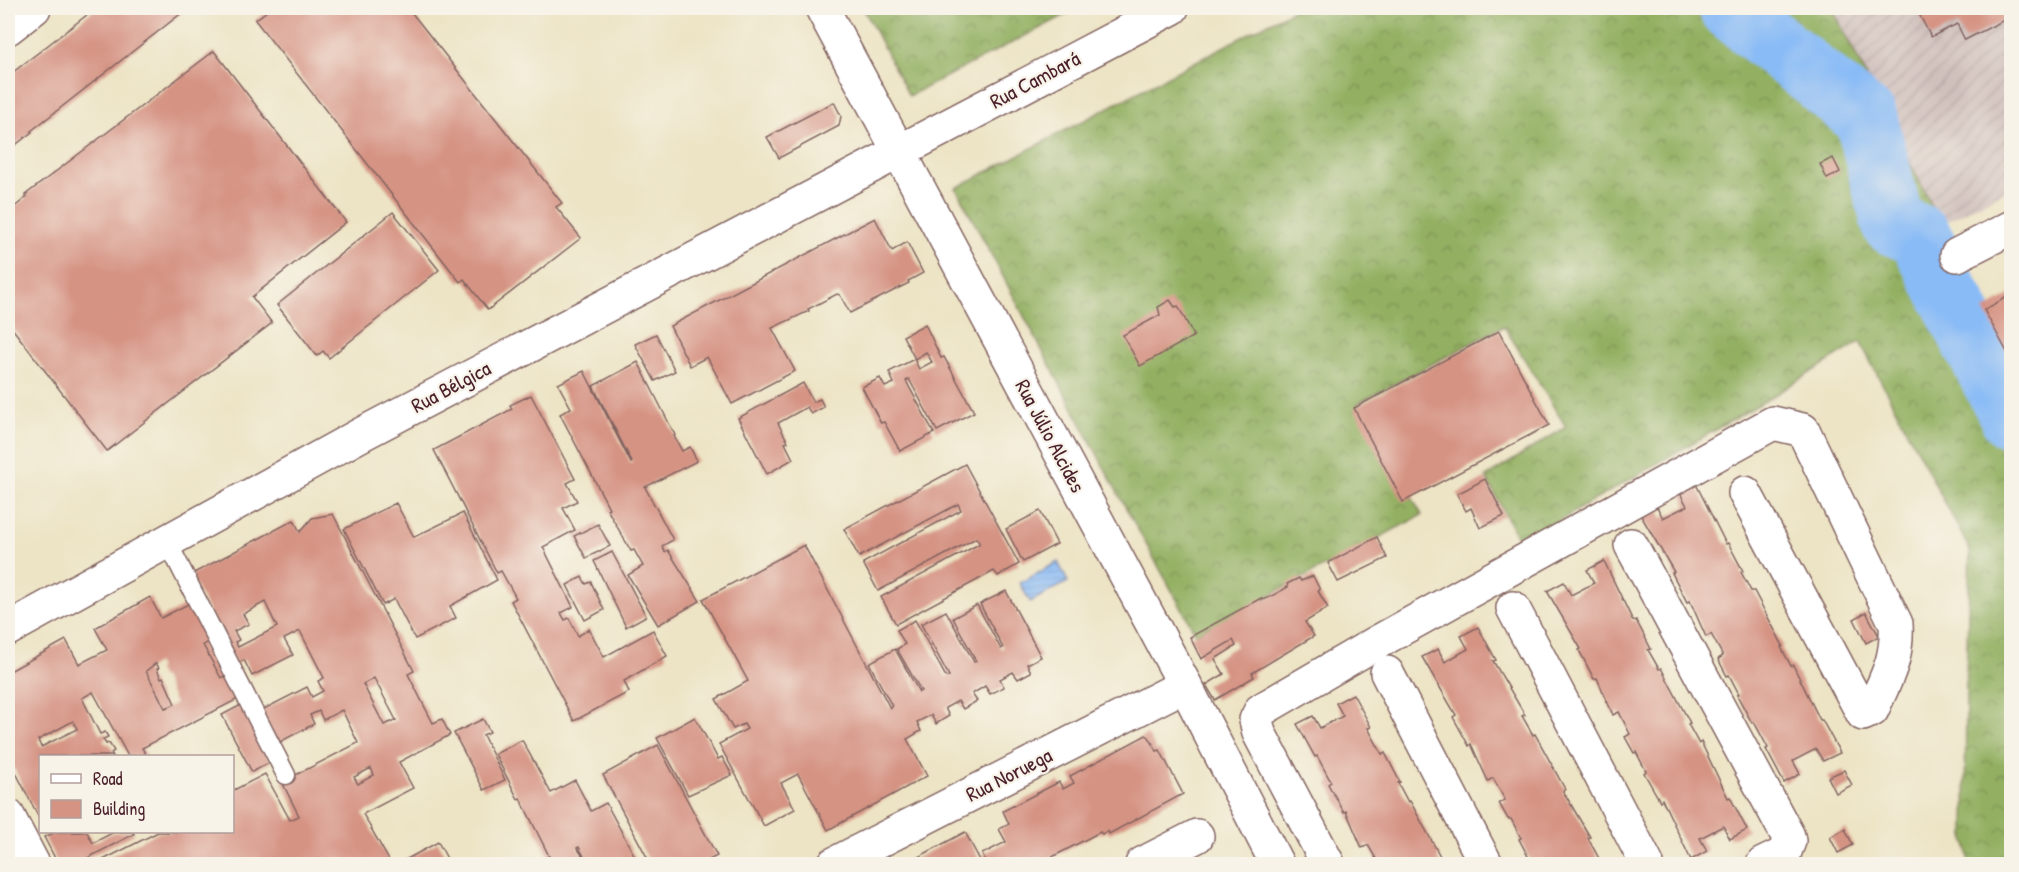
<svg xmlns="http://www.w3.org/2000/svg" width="2019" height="872" font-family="'Patrick Hand',sans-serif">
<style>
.industrial{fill:url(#industrial-furrows)}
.forest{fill:url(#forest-crowns);stroke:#6e6846;stroke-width:1.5}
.water{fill:url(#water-rules);stroke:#6a6d90;stroke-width:1.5}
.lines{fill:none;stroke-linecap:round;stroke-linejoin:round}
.river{stroke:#89bbf6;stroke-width:63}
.building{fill:#d59383;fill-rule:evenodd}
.service-casing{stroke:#836461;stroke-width:21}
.minor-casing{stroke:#836461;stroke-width:36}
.primary-casing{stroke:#836461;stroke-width:36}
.service{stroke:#fff;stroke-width:18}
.minor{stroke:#fff;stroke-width:33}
.primary{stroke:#fff;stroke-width:33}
.labels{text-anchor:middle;stroke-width:4.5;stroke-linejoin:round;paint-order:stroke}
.street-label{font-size:21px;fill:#4a1f2b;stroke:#f7f3e8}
</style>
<defs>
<pattern id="industrial-furrows" width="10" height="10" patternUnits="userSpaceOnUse" patternTransform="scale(1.5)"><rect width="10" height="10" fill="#d0c0bc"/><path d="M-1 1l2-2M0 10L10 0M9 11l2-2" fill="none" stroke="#b4a5a2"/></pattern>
<pattern id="forest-crowns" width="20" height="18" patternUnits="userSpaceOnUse" patternTransform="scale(1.5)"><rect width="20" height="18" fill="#93b062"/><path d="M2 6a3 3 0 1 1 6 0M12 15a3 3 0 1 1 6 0" fill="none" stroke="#7a8f51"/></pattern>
<pattern id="water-rules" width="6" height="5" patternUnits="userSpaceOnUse" patternTransform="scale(1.5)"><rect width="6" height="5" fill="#89bbf6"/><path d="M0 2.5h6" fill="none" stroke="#78a0d3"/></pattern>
</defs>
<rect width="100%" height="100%" fill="#f7f3e8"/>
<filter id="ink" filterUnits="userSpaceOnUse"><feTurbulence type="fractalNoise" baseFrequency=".0167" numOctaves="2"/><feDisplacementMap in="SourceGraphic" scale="12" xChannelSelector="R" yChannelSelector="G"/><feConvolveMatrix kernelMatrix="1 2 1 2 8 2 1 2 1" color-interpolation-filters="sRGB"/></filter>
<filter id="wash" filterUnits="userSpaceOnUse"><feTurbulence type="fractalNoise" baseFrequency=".008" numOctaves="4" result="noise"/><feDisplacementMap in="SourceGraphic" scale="24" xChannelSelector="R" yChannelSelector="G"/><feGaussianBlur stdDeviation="1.35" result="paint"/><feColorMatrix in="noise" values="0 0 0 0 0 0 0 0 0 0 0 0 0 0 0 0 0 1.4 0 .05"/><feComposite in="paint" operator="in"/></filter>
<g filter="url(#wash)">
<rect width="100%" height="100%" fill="#ede4c5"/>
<path class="industrial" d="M1832,8H2011V188L1941,224Z"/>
<g class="forest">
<path d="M863,8H1079L909,96Z"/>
<path d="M1297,8H1832L1941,224L2011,356V864H1970L1965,839L1966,676L1970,550L1860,342L1763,402L1526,540L1521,545L1486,477L1566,427L1504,326L1358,403L1422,515L1196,634L1122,501L956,188Z"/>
</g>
<path class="water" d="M1058,562L1068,582L1030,602L1020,583Z"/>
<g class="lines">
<path class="river" d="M1730,8L1866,118L1893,224L1920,236L2012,418"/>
</g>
<g id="blocks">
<g class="building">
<path d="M96,8H188L31,131L32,132L8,151V76Z"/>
<path d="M271,8H408L562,203L556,207L581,238L488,310L464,279L460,282L255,20Z"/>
<path d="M1916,8H2012V16L1965,40L1957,24L1931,37Z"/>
<path d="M214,51L346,222L252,297L272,323L107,451L8,323V212L27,197L25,195Z"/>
<path d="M834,102L841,116L839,126L779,158L767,137Z"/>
<path d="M1833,158L1840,172L1827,179L1820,164Z"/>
<path d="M393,212L439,270L329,358L323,351L317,356L277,305Z"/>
<path d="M875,218L892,251L907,242L923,273L908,281L909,283L850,313L840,295L837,294L808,309L809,311L772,328L795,371L732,404L707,357L690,366L670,326Z"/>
<path d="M2012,294V361L1984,310Z"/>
<path d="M1170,300L1175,307L1178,306L1194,336L1140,366L1123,335L1160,315L1158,307Z"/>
<path d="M925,324L941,358L944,357L974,412L937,431L909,379L906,381L934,433L900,451L884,422L881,423L862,387L880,378L885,387L894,383L889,372L914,359L919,369L932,362L926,352L915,359L903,336Z"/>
<path d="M1499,331L1549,425L1403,502L1354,408Z"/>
<path d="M656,334L675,371L655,381L635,344Z"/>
<path d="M638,362L675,435L674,436L682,451L690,447L697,461L645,487L673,540L662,546L665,552L668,550L700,601L658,625L628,575L643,566L634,550L631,551L607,509L609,508L560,414L571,408L558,384L584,371L631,463L632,462L593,386Z"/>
<path d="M803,383L813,402L820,399L824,407L811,414L807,407L778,423L788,442L785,443L793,459L767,474L738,418Z"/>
<path d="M531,395L575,479L567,483L577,501L563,508L575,530L543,547L573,607L561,613L565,620L569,618L578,636L589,629L604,657L653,630L667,656L624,681L629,692L574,721L511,601L516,598L501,571L497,573L434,450L512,409L510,405Z"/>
<path d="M965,464L1019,564L998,576L994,571L896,624L881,597L979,544V542L976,538L878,591L863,563L961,510L958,504L859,557L844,529Z"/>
<path d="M1485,479L1504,516L1480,528L1471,508L1466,511L1457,494Z"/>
<path d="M1696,484L1726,544L1728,543L1743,571L1741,572L1751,591H1754L1783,646L1781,647L1791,666L1793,665L1820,720H1822L1840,753L1823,761L1816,749L1793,761L1800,774L1784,783L1766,749L1768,748L1754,722L1752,723L1737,695L1739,694L1729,675L1727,676L1718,659L1723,656L1711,634L1706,637L1690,601L1687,602L1672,573L1674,572L1640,514L1656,505L1663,518L1687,506L1680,493Z"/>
<path d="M396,503L414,537L463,513L497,580L450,606L456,618L415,639L394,599L383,605L344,529Z"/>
<path d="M1040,511L1057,544L1023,562L1006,529Z"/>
<path d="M333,514L414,671L408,674L433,723L442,719L450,735L399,762L413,788L363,814L391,864H95L158,832H232V791L265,774L290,820L299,816L282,782L358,743L342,710L323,720L319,711L310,715L314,724L276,744L260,711L307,687L312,697L323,691L318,681L324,678L300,631L284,639L293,655L252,676L244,660L236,664L190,575L294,520L300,532L312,518ZM265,602L277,627L238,647L235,642L239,640L234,631L249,624L243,614ZM374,678L396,720L384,725L363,684ZM371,768L374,775L358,784L354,777Z"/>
<path d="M598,524L610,546L586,558L574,536Z"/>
<path d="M1377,537L1387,558L1338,582L1328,563Z"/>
<path d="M804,545L890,708L892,706L869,663L895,649L919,692L921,691L897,649L905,644L897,630L915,620L946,677L949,676L921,624L946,611L974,662L976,661L953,618L977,605L1001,649L1003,648L980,604L1006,591L1041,657L1027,664L1031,672L1018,679L1013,672L1000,679L1004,687L990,694L985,686L972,694L977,701L963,709L958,701L945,708L949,716L936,724L931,715L917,722L921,731L907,739L927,776L828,830L798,774L781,783L795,809L764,826L719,744L747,729L744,724L733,729L716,699L748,681L703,599Z"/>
<path d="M612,552L646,616L626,627L594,561Z"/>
<path d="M1604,561L1633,621L1636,620L1651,649L1648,650L1659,669L1661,668L1690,723L1688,724L1699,744L1701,742L1728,798L1730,797L1747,830L1730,839L1723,826L1700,838L1707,851L1691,860L1662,799L1660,801L1644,773L1646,771L1636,752L1634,753L1625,737L1630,734L1619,712L1613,715L1597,678L1594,679L1579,650L1581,649L1547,591L1564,582L1571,595L1594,583L1587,570Z"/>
<path d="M1313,576L1320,590L1318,591L1328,608L1305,622L1314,636L1252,673L1254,677L1215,700L1206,685L1224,674L1215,659L1236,646L1233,640L1201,659L1190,637L1261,598L1262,600L1270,597L1288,587L1287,584L1299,578L1301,581Z"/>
<path d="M582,577L586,584L591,582L604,610L585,620L567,585Z"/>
<path d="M150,597L161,618L192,602L209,642L203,645L221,678L226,675L238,699L142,748L147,756H128L93,692L82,698L100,734L105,732L108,737L103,739L106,744L109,743L114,751L111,753L113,756H40V820L8,757V672L66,640L79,664L107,650L95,628ZM156,663L159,668L157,669L161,678L163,677L175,704L171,706L165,708L146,671ZM73,721L77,729L41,747L38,740Z"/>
<path d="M1866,612L1879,636L1866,643L1854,619Z"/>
<path d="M1478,627L1496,660L1493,661L1525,715L1522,716L1533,735L1535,734L1565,789L1563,791L1590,837L1588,838L1602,864H1532L1519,839L1521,838L1511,819H1508L1499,803L1505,800L1493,778L1488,781L1471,744L1469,746L1453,717L1456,715L1422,657L1438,649L1445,662L1468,649L1461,636Z"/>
<path d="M1353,694L1371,727L1368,728L1382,754L1385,753L1400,782L1398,783L1408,802L1410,801L1440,856L1437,858L1441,864H1379L1368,845L1362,848L1346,811L1344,812L1328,784L1331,782L1317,756L1315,757L1297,724L1313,716L1320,728L1343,716L1336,703Z"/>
<path d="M241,705L271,762L252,772L222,715Z"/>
<path d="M695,717L718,759L722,757L732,775L688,795L657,738Z"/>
<path d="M483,719L490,732L483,735L505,780L484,790L454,733Z"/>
<path d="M1146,735L1149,737L1157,751L1160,750L1183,794L1109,834L1108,831L1102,834L1100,832L1039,864H987L982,854L1006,842L999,829L1009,824L1003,811L1059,782L1063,789L1074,783L1070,776Z"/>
<path d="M522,740L551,793L575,780L591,811L606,803L639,864H588L579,847L577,848L583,856L579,858L583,864H533L549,856L520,798L518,799L495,754Z"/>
<path d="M658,745L717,856L701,864H642L649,861L603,775Z"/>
<path d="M1844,770L1852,785L1836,793L1828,777Z"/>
<path d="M1845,829L1853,845L1838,853L1830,837Z"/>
<path d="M56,832H87L93,843L114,832H133L134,834L76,864H58L44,837Z"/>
<path d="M965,832L982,864H905L926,853Z"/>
<path d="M438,842L450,864H398Z"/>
</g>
</g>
</g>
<g filter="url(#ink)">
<use href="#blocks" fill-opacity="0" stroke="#836461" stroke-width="1.5"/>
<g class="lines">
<defs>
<path id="service" d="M167,541L286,775"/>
<g id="minor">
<path d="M822,8L1185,685L1277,864"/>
<path d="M1957,255L2012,227"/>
<path d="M1631,545L1788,836L1789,841L1784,854L1763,864"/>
<path d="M1513,608L1647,864"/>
<path d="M8,629L362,434L1172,8"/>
<path d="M1387,673L1486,864"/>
<path d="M8,816L33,864"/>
<path d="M834,864L1185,685"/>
<path d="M1142,864L1197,836"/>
<path d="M1328,864L1259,733L1256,720L1261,710L1376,643L1773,423L1803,430L1896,624C1898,660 1886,678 1872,710L1863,714L1745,493"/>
</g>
<path id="primary" d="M8,28L34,8"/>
</defs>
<use href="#service" class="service-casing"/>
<use href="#minor" class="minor-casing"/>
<use href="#primary" class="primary-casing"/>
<use href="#service" class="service"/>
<use href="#minor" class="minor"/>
<use href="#primary" class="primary"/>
</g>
</g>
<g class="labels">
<g class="street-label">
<text transform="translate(1035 80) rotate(-28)" y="7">Rua Cambará</text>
<text transform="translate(451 387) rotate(-28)" y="7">Rua Bélgica</text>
<text transform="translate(1050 436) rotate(62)" y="7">Rua Júlio Alcides</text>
<text transform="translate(1009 775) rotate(-27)" y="7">Rua Noruega</text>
</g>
</g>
<rect width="2019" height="872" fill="none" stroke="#f7f3e8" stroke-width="30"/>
<rect x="39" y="755" width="195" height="78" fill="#f7f3e8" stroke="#b29e9c" stroke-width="1.5"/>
<rect x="51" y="774" width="30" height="9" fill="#ffffff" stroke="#b29e9c" stroke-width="1.5"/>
<text x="93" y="785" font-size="18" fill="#4a1f2b">Road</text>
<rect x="51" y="800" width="30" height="18" fill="#d59383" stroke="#b29e9c" stroke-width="1.5"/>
<text x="93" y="815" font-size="18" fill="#4a1f2b">Building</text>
</svg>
